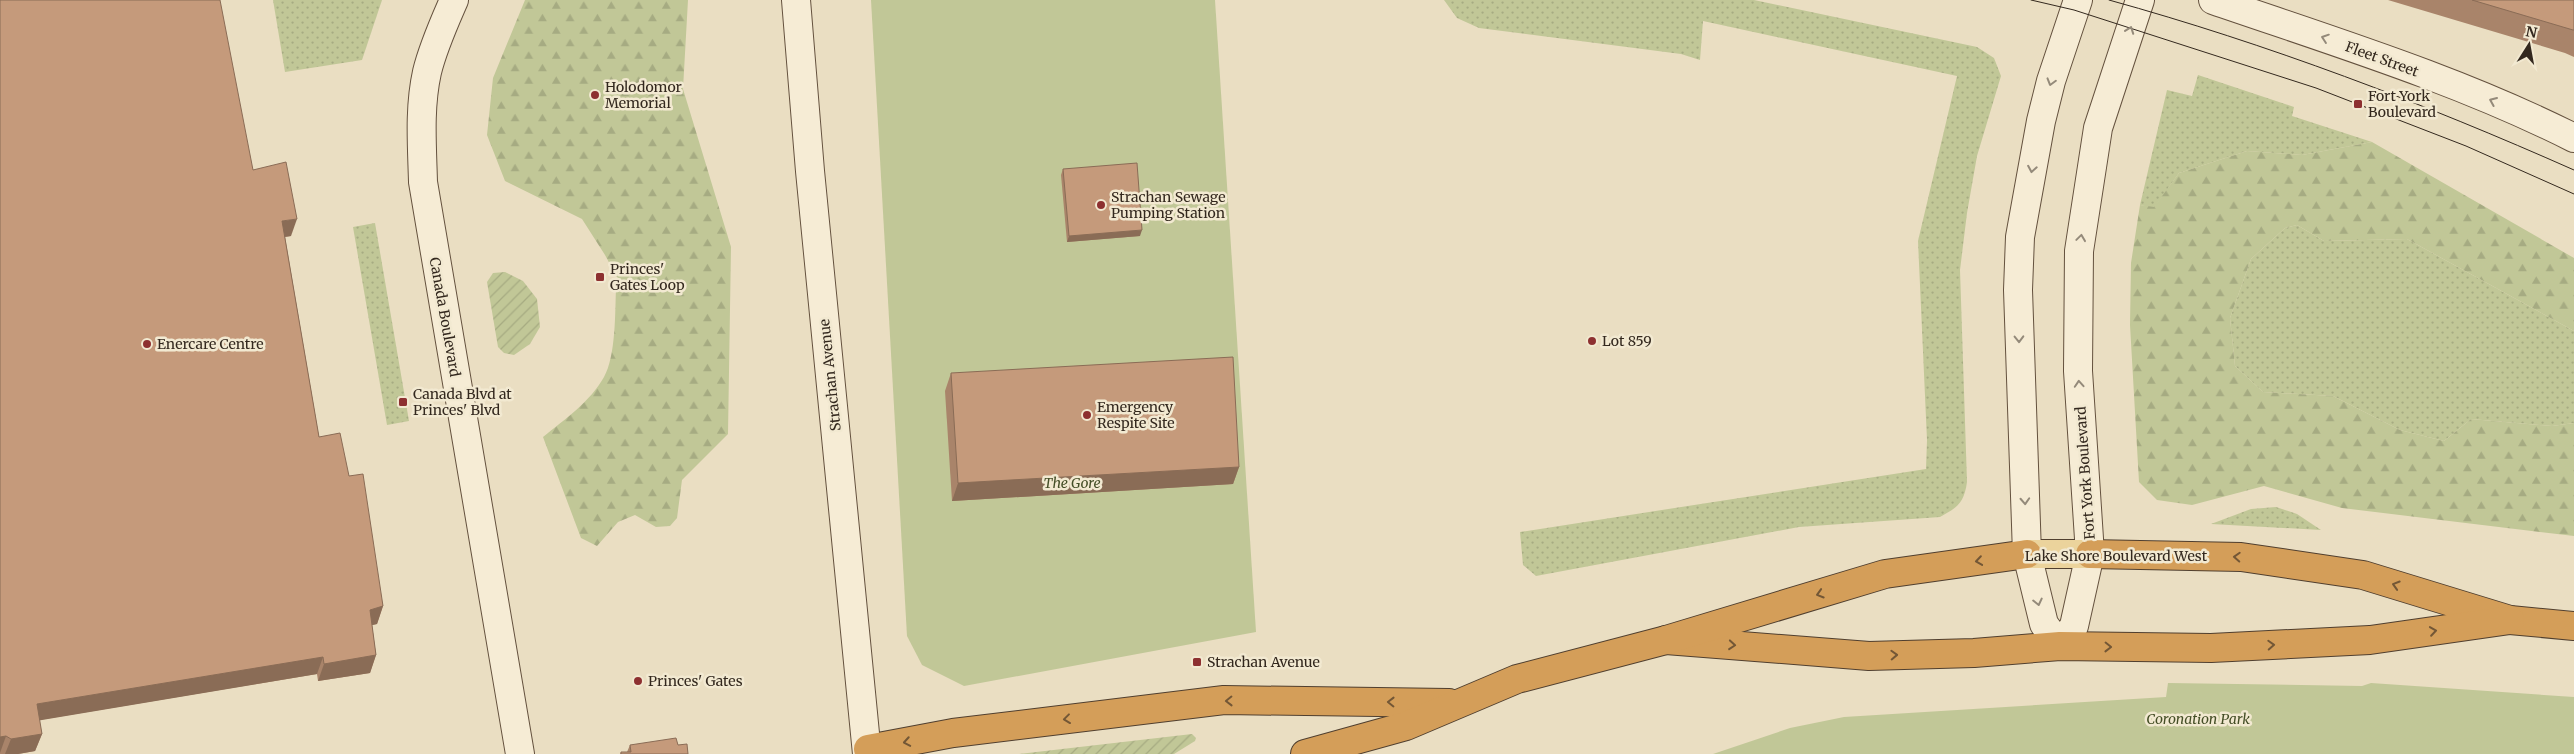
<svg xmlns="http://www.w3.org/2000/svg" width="2574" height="754" font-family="Merriweather,serif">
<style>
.grass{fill:url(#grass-dots)}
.forest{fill:url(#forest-firs)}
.park{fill:#c1c797}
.garden{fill:url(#garden-furrows)}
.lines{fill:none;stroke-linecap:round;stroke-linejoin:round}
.secondary-casing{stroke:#64513e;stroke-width:30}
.primary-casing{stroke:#503f2f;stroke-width:30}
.highway-casing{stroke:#503f2f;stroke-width:30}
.secondary{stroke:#f6ecd5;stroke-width:28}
.primary{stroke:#ebd39c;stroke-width:28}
.highway{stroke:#d49e59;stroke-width:28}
.tram{stroke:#33281e;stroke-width:1}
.wall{fill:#a9846a}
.shaded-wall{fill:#8a6c56}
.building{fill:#c59a7b;stroke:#8a6c56}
.oneway{stroke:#948a7a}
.oneway2{stroke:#735736}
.poi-dot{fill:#8d3030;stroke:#f2e9d1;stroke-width:2}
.labels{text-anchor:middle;stroke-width:5;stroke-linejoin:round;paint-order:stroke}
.street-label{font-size:14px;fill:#33281e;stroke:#f2e9d1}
.poi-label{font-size:14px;fill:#33281e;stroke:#f2e9d1;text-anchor:start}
.park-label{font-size:14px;font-style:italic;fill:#444e26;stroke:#f2e9d1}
</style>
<defs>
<pattern id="grass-dots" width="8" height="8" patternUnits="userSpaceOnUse" patternTransform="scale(1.25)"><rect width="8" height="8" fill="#c1c797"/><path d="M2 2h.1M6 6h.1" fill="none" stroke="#a6ab82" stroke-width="1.8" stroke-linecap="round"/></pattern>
<pattern id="forest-firs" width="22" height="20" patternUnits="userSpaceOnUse" patternTransform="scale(1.25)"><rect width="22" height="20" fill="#c1c797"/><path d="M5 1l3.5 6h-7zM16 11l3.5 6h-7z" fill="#a6ab82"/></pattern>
<pattern id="garden-furrows" width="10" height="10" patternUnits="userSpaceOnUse" patternTransform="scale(1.25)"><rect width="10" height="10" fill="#c1c797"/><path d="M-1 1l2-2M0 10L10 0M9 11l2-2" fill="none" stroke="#a6ab82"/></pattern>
</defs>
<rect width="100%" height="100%" fill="#eadec2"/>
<g class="grass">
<path d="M273,0H382L362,60L285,72Z"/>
<path d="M1444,0H1754L1977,47L1994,58L2001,76L1977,156L1967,213L1960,270L1967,482C1964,503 1958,507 1940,517L1799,527L1536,576L1523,565L1520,532L1926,469L1927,440L1918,241L1957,76L1703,21L1700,60L1681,54L1479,28L1457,18Z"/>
<path d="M2198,75L2294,107L2292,116L2372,142L2302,155L2247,151L2179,173L2154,208L2140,205L2167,90L2192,96Z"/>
<path d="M375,223L409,421L387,425L353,227Z"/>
<path d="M2297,225L2324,241L2407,239L2574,331V423L2552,426L2471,419L2444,441L2400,430L2333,396L2263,392L2235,366L2230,318L2251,259L2285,228Z"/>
<path d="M2276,507L2297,514L2321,530L2211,524L2251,509Z"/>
</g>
<g class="forest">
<path d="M525,0H688L683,89L731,247L728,434L682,480L677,518L670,526L656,527L635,515L618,522L597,546L581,538L543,437C565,419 590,402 604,377C616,356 615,312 616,288L619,281L605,255L582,219L505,181L487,135L493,78Z"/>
<path d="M2372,142L2574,258V331L2407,239L2324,241L2297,225L2285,228L2251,259L2230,318L2235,366L2263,392L2333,396L2400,430L2444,441L2471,419L2552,426L2574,423V536L2342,508L2264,486L2192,505L2157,500L2139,482L2130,325L2131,263L2140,205L2154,207L2179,173L2247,151L2302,155Z"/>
</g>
<g class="park">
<path d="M871,0H1215L1256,632L964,686L922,665L907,636Z"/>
<path d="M2168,683L2362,686L2371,683L2574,697V754H1713L1790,728L1844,717L2166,697Z"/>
</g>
<g class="garden">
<path d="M505,272L523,281L537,299L540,327L530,344L514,355L504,353L498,347L487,282L493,273Z"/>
<path d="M1192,734L1196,738L1195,741L1174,754H1019Z"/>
</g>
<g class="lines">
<defs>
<g id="secondary">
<path d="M454,0C444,23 433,47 427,72C419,108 422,145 423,182L520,754"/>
<path d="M796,0L810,171L867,754"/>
<path d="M2078,0L2051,81L2041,121L2020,237L2018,290L2027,554L2044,624L2060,646L2074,626L2090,554L2078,371L2079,251L2098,128L2140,0"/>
<path d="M2213,0C2335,42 2459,80 2574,138"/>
</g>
<path id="primary" d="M2027,554H2090"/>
<g id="highway">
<path d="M2090,554L2241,557L2363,575L2510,620L2574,626"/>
<path d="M1666,640L1869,656L1974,653L2060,646L2211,648L2370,640L2510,620"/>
<path d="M868,749L953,733L1224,700L1449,703"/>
<path d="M1305,754L1406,726L1517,679L1666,640L1885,574L2027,554"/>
</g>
</defs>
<use href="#secondary" class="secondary-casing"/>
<use href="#primary" class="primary-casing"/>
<use href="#highway" class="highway-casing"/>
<use href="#secondary" class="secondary"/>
<use href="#primary" class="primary"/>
<use href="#highway" class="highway"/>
<g class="tram">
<path d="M2031,0L2074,10L2316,88L2466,146L2574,194"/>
<path d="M2109,0C2268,44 2423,103 2574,170"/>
</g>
</g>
<g class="wall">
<path d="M0,0L253,170L291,236L285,237L319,437L349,476L383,606L377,624L372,625L376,655L370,673L318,681L317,674L39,720L42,734L35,751L18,754H0Z"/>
<path d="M2388,0H2574V57L2565,53Z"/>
<path d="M1063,169L1140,236L1067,242L1061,175Z"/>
<path d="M951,373L1239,467L1233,484L952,501L945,391Z"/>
<path d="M630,745H678L688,754H620L621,752H627Z"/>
</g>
<g class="shaded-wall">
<path d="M297,219L291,236L276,238L282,221Z"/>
<path d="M1142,230L1140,236L1067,242L1069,236Z"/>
<path d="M1239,467L1233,484L952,501L958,483Z"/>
<path d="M383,606L377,624L363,627L370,610Z"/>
<path d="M376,655L370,673L318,681L324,664Z"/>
<path d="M323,657L317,674L30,722L37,704Z"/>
<path d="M42,734L35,751L18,754H5L11,739Z"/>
<path d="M6,736L0,753V737Z"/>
</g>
<g class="building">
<path d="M0,0H220L253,170L286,162L297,219L282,221L319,437L340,433L349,476L363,474L383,606L370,610L376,655L324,664L323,657L37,704L42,734L11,739L6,736L0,737Z"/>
<path d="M2472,0H2574V30H2573Z"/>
<path d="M1137,163L1142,230L1069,236L1063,169Z"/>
<path d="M1233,357L1239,467L958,483L951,373Z"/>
<path d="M676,738L678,745L687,744L688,754H621V752H631L630,745Z"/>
</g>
<defs><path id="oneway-chevron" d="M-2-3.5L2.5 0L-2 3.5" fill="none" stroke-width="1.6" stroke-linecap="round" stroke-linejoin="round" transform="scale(1.25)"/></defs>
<g class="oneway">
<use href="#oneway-chevron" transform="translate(2130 30) rotate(-70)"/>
<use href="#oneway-chevron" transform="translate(2325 38) rotate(-161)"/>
<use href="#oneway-chevron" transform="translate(2051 82) rotate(106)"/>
<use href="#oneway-chevron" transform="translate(2493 101) rotate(-157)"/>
<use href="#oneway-chevron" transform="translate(2032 169) rotate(100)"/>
<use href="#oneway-chevron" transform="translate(2081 238) rotate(-82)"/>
<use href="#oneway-chevron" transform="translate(2019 339) rotate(89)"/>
<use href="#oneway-chevron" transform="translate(2079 384) rotate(-94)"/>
<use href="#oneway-chevron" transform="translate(2025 501) rotate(87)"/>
<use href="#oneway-chevron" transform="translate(2038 602) rotate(77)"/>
</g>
<g class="oneway2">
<use href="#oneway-chevron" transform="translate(2237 557) rotate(-177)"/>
<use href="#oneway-chevron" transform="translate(1979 561) rotate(172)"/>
<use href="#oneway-chevron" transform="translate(2396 585) rotate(-163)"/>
<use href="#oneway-chevron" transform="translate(1820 594) rotate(163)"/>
<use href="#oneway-chevron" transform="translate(2433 631) rotate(-8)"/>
<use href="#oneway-chevron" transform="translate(1732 645) rotate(5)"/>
<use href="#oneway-chevron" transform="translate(2271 645) rotate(-3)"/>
<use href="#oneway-chevron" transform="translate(2108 647) rotate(1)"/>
<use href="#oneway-chevron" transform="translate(1894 655) rotate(-2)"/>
<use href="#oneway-chevron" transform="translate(1229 701) rotate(179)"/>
<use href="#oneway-chevron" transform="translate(1391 702) rotate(-179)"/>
<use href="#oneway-chevron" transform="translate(1067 719) rotate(173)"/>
<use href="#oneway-chevron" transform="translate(907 742) rotate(170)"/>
</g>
<g class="poi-dot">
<circle cx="595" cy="95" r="5"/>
<rect x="2353" y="99" width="10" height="10" rx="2.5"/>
<circle cx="1101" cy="205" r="5"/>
<rect x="595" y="272" width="10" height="10" rx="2.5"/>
<circle cx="1592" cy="341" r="5"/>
<circle cx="147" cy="344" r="5"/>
<rect x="398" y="397" width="10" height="10" rx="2.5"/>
<circle cx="1087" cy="415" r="5"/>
<rect x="1192" y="657" width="10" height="10" rx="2.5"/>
<circle cx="638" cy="681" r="5"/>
</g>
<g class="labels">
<g class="street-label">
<text transform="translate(2382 59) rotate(20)" y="5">Fleet Street</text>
<text transform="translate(445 317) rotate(80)" y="5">Canada Boulevard</text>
<text transform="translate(830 375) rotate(-96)" y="5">Strachan Avenue</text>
<text transform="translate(2085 473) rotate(-94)" y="5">Fort York Boulevard</text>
<text x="2116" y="561">Lake Shore Boulevard West</text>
</g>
<g class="poi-label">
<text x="605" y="92">Holodomor<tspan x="605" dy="16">Memorial</tspan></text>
<text x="2368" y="101">Fort York<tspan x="2368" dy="16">Boulevard</tspan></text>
<text x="1111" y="202">Strachan Sewage<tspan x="1111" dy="16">Pumping Station</tspan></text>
<text x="610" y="274">Princes'<tspan x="610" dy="16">Gates Loop</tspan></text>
<text x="1602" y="346">Lot 859</text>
<text x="157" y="349">Enercare Centre</text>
<text x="413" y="399">Canada Blvd at<tspan x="413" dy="16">Princes' Blvd</tspan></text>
<text x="1097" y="412">Emergency<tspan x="1097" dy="16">Respite Site</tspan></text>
<text x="1207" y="667">Strachan Avenue</text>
<text x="648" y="686">Princes' Gates</text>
</g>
<g class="park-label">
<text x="1072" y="488">The Gore</text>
<text x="2198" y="724">Coronation Park</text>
</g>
</g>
<g transform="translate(2529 45) rotate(11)" stroke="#f2e9d1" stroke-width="4" paint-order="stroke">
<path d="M0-4L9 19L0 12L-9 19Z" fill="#33281e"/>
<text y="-8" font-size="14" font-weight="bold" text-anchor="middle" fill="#33281e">N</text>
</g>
</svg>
